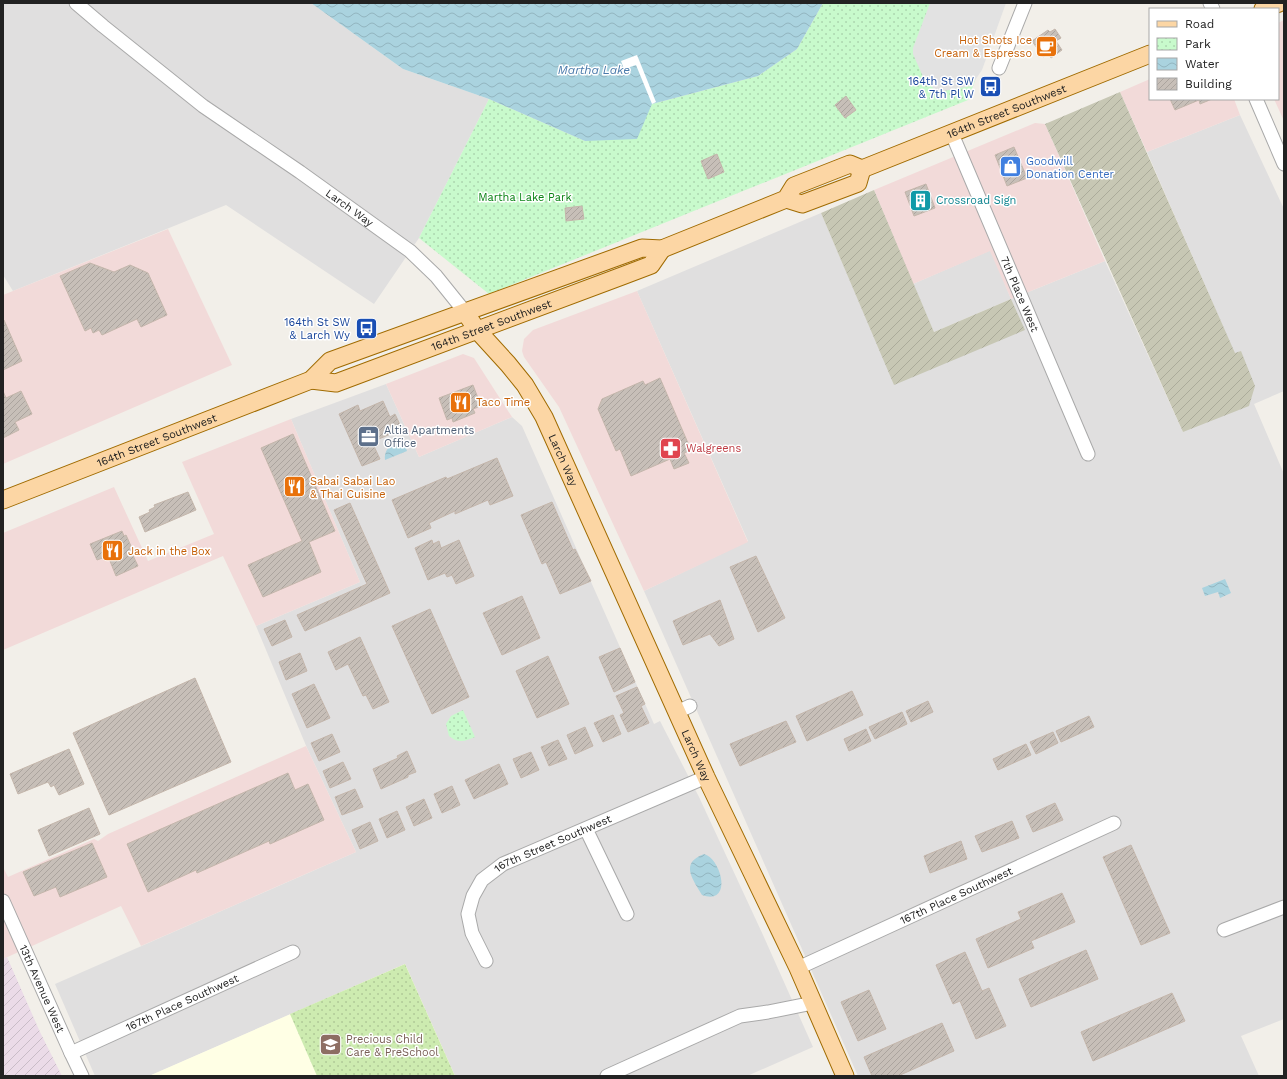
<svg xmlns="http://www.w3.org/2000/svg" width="1287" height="1079" font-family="'Work Sans',sans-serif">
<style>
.residential{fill:#e0dfdf}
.commercial{fill:#f2dad9}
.industrial{fill:url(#industrial-furrows)}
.education{fill:#ffffe5}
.construction{fill:url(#construction-furrows)}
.grass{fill:url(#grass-dots)}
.park{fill:url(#park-dots)}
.parking{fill:#e2e2e2}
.water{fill:url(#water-waves)}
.pier{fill:#fff}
.building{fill:url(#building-hatch);stroke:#c4b6ab}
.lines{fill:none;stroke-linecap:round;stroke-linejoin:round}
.minor-casing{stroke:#a9a9a9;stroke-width:15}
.major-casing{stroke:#a06b00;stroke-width:19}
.minor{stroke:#fff;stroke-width:13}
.major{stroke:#fcd6a4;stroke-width:17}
.labels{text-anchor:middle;stroke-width:3;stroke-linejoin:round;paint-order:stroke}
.food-label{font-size:11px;fill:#c56008;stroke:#fff;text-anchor:start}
.transit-label{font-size:11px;fill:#164399;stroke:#fff;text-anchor:end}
.street-label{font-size:11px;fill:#222;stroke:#fff}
.shop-label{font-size:11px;fill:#366cbe;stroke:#fff;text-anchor:start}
.park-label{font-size:11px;fill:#0c8416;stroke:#fff}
.culture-label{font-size:11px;fill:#0d838f;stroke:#fff;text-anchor:start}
.service-label{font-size:11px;fill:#4e5e75;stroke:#fff;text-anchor:start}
.health-label{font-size:11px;fill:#be3a42;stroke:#fff;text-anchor:start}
.education-label{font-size:11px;fill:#785e54;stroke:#fff;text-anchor:start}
.water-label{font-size:12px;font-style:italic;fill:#4a7aab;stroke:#fff}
</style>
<defs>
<pattern id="industrial-furrows" width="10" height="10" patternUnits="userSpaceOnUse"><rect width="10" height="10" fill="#ebdbe8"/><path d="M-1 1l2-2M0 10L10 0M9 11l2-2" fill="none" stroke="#c9bcc7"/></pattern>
<pattern id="construction-furrows" width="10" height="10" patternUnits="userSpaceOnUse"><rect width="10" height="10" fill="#c7c7b4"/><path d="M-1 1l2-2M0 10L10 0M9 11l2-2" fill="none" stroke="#abab9a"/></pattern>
<pattern id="grass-dots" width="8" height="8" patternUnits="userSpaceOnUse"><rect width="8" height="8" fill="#cdebb0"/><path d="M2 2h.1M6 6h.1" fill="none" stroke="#b0c997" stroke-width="1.8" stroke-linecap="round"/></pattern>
<pattern id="park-dots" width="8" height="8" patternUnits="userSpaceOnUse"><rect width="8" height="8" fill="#c8facc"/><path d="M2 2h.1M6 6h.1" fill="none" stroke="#acd6af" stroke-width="1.8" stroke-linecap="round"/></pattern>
<pattern id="water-waves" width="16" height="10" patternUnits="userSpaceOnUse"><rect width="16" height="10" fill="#aad3df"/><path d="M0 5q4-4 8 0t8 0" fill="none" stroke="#92b5bf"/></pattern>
<pattern id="building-hatch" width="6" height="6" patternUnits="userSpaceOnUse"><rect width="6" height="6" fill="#c7bfb8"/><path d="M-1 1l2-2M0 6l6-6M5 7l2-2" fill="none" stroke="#aba49e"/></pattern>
</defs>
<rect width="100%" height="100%" fill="#f2efe9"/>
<g class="residential">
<path d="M3,3H311L403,69L489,99L419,238L374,304L226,205L13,291L3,275Z"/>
<path d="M1240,115L1284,209V391L1254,404L1284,474V1019L1241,1036L1259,1076H858L644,591L748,541L637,291L821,213L894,384L1011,299L934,332L913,284L991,250L1011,299L1105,261L1183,432L1241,351L1235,354L1147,152Z"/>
<path d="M386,384L419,457L512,417L522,426L654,724L660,721L699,797L763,935L813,1047L747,1076H455L405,964L149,1076H95L55,984L356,852L307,748L256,626L360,582L291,419Z"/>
</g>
<g class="commercial">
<path d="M1284,20V121L1274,99H1278V23Z"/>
<path d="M1150,79V99H1234L1240,115L1147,152L1120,92Z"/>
<path d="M1035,123L1045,124L1105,261L1011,299L990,251L913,284L874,190Z"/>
<path d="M168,229L232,365L3,464V295Z"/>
<path d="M637,291L748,542L644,591L559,407L524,357L522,351L524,339L533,330Z"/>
<path d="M463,354L474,358L512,417L419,457L386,384Z"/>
<path d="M291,419L360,582L256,626L223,556L3,650V533L114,487L148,561L214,534L182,462Z"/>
<path d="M306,746L356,852L141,946L121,906L3,959V867L8,877L94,839L98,841L108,834Z"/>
</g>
<path class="industrial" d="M7,957L40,1032L62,1076H3V959Z"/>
<path class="education" d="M405,964L455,1076H149Z"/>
<g class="construction">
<path d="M1120,92L1235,353L1241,351L1255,386L1249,406L1183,432L1045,124Z"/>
<path d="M874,190L934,332L1011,299L1025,330L894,385L821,213Z"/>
</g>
<path class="grass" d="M405,964L455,1076H317L290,1014Z"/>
<g class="park">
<path d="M823,3H1003L968,100L489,294L419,238L489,99L585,141L652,104L758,76L797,49Z"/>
<path d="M463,710L475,737C466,741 458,744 449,736L446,724L451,716Z"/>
</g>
<path class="parking" d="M930,3H1006L982,70L971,86L944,91L934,89L924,79L913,54V48Z"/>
<g class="water">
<path d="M311,3H823L797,49L758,76L652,104L637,139L585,141L489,99L403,69Z"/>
<path d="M395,443L398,448L405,445L407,451L385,460C384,452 388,446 395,443Z"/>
<path d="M1225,579L1231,593L1220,598L1218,592L1205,596L1202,588Z"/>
<path d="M704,854C722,859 733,906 702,895C692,878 680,863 704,854Z"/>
</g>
<path class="pier" d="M637,55L656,102L652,104L636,65L624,69L621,61Z"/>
<g class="building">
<path d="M1055,29L1061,38L1056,41L1062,50L1051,58L1048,54L1043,57L1032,41L1048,30L1050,32Z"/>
<path d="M846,96L856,110L845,118L835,105Z"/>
<path d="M1170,99H1212L1200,104L1199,100L1175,110Z"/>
<path d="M1014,147L1027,178L1007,186L995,155Z"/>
<path d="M717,154L724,172L708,179L701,161Z"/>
<path d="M926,184L935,208L914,216L905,192Z"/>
<path d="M582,206L584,219L566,221L565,208Z"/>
<path d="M90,263L114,272L130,265L148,273L167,315L141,327L137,319L102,335L99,330L93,333L91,328L85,331L60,276Z"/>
<path d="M4,320L22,361L3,370V321Z"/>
<path d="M660,378L691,450L684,453L689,463L674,469L670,459L631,476L620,449L616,451L598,409L602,399L643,381L645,385Z"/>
<path d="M473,385L481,406L473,409L475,413L453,422L452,418L447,420L439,398Z"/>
<path d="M3,391L6,398L21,391L32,414L15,422L19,430L3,438Z"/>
<path d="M383,401L390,417L395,414L402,429L372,442L380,459L362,466L339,414L358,405L360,411Z"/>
<path d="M293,434L335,531L309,542L321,572L263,597L248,565L302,541L261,448Z"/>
<path d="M497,458L513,496L490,505L488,500L455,514V511L429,523L431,528L408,538L392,500L446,477L447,479Z"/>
<path d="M188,492L196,510L145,532L139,517L150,512L149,510L155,507L154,505Z"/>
<path d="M552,502L573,550L575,549L591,581L560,594L546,562L542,564L521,515Z"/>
<path d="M350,503L390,593L305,631L297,615L367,584L334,510Z"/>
<path d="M122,531L124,536L126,535L131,546L129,547L138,566L116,576L108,556L97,560L90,544Z"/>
<path d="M432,540L433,544L439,541L441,548L459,540L474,576L456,584L452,575L447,577L445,573L428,580L415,548Z"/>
<path d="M756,556L785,618L758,632L730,567Z"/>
<path d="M522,596L540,638L502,655L483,613Z"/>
<path d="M720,600L734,639L719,646L710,634L683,645L673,621Z"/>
<path d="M430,609L469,697L432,714L392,626Z"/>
<path d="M285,620L292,637L272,646L264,629Z"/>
<path d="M360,637L389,702L373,709L366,695L363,696L348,664L336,670L328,652Z"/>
<path d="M620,648L635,682L614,692L599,657Z"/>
<path d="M300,653L307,671L286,680L279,662Z"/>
<path d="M548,656L569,704L537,718L516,671Z"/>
<path d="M195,678L231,762L109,815L73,733Z"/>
<path d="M314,684L330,718L307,728L292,694Z"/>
<path d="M637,687L645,704L641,706L649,723L628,732L620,715L624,713L616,696Z"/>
<path d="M852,691L863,715L807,741L796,716Z"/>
<path d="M928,701L933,712L911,722L906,711Z"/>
<path d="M902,712L907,724L875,739L869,727Z"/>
<path d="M613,715L621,734L603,742L594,723Z"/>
<path d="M1089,716L1094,727L1061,742L1056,731Z"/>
<path d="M786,721L796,742L740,766L730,744Z"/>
<path d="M585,727L593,746L575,754L567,735Z"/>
<path d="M866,729L871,741L849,751L844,739Z"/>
<path d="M1053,732L1058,743L1036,754L1030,742Z"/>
<path d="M332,734L340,752L319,761L311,743Z"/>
<path d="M558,740L567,759L549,766L541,747Z"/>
<path d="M1026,744L1031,755L998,770L993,759Z"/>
<path d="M69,749L84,784L59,795L54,785L51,787L48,782L18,794L10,774Z"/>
<path d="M407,751L416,772L408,775V777L381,789L373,769L398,758L397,756Z"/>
<path d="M531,752L539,770L521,778L513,759Z"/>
<path d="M343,762L351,779L330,788L323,771Z"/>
<path d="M499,764L508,784L474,799L465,780Z"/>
<path d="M288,773L295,790L308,784L324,820L270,844L269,841L197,873L196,870L148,892L127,844Z"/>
<path d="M452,786L460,805L442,813L434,794Z"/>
<path d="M355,789L363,807L342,815L335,797Z"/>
<path d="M424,799L432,818L414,826L406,807Z"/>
<path d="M1055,803L1063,820L1033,832L1026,816Z"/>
<path d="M89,808L100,834L49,856L38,830Z"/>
<path d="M397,811L405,830L387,838L379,819Z"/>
<path d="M1012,821L1019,838L982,852L975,836Z"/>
<path d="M370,822L378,841L360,849L352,830Z"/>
<path d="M961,841L967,859L930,873L924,856Z"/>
<path d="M92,843L107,877L60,897L56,887L34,896L23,872Z"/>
<path d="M1131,845L1170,933L1141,945L1103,857Z"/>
<path d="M1062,893L1075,922L1031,941L1034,948L988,968L976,939L1021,919L1018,912Z"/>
<path d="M1086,950L1098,979L1031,1007L1019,979Z"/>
<path d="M965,952L982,991L989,988L1006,1026L976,1039L960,1001L953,1004L936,965Z"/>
<path d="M869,990L886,1029L858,1041L841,1002Z"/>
<path d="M1172,993L1185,1021L1093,1061L1081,1032Z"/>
<path d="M942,1023L954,1051L898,1076H872L864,1057Z"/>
</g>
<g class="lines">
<defs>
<g id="minor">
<path id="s1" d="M76,3L103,26L203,106L300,172L410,251L436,276L465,312"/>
<path d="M1210,3L1213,9"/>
<path d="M999,68L1025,3"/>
<path d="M1256,99L1284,164"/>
<path id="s2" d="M952,134L1088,454"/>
<path d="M677,712L690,706"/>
<path d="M586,829L627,914"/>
<path id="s3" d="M3,901L71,1053L82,1076"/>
<path d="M1224,930L1284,907"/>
<path id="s4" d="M486,961L472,933L468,914L473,896L482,880L503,864L706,777"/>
<path id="s5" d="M798,968L1114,823"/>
<path id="s6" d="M71,1053L293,952"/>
<path d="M607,1076L740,1016L768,1012L813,1003"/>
</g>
<g id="major">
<path d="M1263,9L1279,3"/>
<path d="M786,199L802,204L858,183L862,169"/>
<path id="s7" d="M465,312L477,330L508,364L525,385L544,417L706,777L798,968L845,1076"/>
<path id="s8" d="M311,380L336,383L622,276L651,265L662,249"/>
<path id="s9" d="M3,500L311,380L330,361L642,248L662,249L786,199L794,186L850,164L862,169L1150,54"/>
</g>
</defs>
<use href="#minor" class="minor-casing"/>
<use href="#major" class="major-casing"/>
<use href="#minor" class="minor"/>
<use href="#major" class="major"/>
</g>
<defs>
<symbol id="cafe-square" viewBox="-11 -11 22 22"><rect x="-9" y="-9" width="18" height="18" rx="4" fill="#e8710a" stroke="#fff"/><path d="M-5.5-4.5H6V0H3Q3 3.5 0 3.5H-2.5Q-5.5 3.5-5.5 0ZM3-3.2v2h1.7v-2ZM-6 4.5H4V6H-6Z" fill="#fff"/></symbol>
<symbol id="bus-square" viewBox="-11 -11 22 22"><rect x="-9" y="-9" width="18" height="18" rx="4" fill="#1a4fb4" stroke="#fff"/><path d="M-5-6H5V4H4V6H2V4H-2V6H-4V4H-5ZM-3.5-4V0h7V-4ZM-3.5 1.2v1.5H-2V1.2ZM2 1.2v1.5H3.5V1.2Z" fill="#fff"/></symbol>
<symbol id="shop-square" viewBox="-11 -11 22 22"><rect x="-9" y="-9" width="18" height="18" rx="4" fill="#3f7fe0" stroke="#fff"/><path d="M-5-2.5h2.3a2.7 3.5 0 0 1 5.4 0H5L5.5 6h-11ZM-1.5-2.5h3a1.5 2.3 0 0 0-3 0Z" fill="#fff"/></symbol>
<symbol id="building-square" viewBox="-11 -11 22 22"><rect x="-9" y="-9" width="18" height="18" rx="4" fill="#0f9aa8" stroke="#fff"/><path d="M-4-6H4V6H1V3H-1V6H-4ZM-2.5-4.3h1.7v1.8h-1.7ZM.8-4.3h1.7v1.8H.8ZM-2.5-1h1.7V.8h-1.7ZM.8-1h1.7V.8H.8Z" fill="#fff"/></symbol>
<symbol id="restaurant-square" viewBox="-11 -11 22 22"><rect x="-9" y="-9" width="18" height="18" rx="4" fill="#e8710a" stroke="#fff"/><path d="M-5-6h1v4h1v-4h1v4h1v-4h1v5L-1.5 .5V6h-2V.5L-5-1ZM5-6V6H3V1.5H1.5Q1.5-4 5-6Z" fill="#fff"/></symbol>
<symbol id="office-square" viewBox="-11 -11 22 22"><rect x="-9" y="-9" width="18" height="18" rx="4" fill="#5c6f8a" stroke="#fff"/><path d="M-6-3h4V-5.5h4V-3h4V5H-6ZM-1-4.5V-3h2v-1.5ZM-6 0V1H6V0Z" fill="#fff"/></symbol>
<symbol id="pharmacy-square" viewBox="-11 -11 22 22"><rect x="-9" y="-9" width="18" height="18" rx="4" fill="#e0444e" stroke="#fff"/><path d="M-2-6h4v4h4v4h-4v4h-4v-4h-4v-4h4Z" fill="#fff"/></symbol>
<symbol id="school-square" viewBox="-11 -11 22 22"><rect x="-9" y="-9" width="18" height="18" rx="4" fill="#8d6e63" stroke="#fff"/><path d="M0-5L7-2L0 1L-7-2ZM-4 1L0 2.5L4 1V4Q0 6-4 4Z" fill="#fff"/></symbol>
</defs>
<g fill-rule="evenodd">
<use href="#cafe-square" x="1034" y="34" width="25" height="25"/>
<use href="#bus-square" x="978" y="74" width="25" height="25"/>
<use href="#shop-square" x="998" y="154" width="25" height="25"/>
<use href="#building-square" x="908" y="188" width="25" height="25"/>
<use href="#bus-square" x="354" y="316" width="25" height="25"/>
<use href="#restaurant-square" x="448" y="390" width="25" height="25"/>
<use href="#office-square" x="356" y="424" width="25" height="25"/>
<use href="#pharmacy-square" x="658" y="436" width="25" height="25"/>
<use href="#restaurant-square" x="282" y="474" width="25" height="25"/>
<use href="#restaurant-square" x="100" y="538" width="25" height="25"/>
<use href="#school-square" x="318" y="1032" width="25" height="25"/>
</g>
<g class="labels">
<g class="food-label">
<text x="1032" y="44" text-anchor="end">Hot Shots Ice<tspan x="1032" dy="13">Cream &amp; Espresso</tspan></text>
<text x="476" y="406">Taco Time</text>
<text x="310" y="485">Sabai Sabai Lao<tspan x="310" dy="13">&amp; Thai Cuisine</tspan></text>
<text x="128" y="555">Jack in the Box</text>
</g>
<g class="transit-label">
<text x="974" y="85">164th St SW<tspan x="974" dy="13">&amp; 7th Pl W</tspan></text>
<text x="350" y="326">164th St SW<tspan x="350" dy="13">&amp; Larch Wy</tspan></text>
</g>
<g class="street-label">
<text dy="4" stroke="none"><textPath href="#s9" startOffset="1087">164th Street Southwest</textPath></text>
<text dy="4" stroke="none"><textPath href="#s1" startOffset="342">Larch Way</textPath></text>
<text dy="4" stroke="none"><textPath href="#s2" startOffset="174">7th Place West</textPath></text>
<text dy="4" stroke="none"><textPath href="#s8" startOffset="191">164th Street Southwest</textPath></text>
<text dy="4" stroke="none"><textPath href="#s9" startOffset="165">164th Street Southwest</textPath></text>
<text dy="4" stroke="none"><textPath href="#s7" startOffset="179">Larch Way</textPath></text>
<text dy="4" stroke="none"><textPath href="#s7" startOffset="503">Larch Way</textPath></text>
<text dy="4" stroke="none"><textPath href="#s4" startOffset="168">167th Street Southwest</textPath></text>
<text dy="4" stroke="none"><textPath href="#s5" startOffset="174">167th Place Southwest</textPath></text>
<text dy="4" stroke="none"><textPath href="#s3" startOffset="96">13th Avenue West</textPath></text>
<text dy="4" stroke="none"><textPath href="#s6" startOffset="122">167th Place Southwest</textPath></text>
</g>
<g class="shop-label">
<text x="1026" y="165">Goodwill<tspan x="1026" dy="13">Donation Center</tspan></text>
</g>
<g class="park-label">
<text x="525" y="201">Martha Lake Park</text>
</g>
<g class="culture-label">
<text x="936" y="204">Crossroad Sign</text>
</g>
<g class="service-label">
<text x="384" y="434">Altia Apartments<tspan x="384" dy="13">Office</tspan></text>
</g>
<g class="health-label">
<text x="686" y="452">Walgreens</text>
</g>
<g class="education-label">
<text x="346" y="1043">Precious Child<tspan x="346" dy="13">Care &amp; PreSchool</tspan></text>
</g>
<g class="water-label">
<text x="594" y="74">Martha Lake</text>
</g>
</g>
<rect width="1287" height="1079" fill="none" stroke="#222222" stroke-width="8"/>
<rect x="1149" y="8" width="130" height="92" fill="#ffffff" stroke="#a7a7a7"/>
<rect x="1157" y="21" width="20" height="6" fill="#fcd6a4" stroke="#a7a7a7"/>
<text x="1185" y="28" font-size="12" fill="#222222">Road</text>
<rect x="1157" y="38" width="20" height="12" fill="url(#park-dots)" stroke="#a7a7a7"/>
<text x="1185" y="48" font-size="12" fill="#222222">Park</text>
<rect x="1157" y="58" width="20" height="12" fill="url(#water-waves)" stroke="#a7a7a7"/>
<text x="1185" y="68" font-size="12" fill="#222222">Water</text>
<rect x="1157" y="78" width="20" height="12" fill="url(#building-hatch)" stroke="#a7a7a7"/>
<text x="1185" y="88" font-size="12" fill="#222222">Building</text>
</svg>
